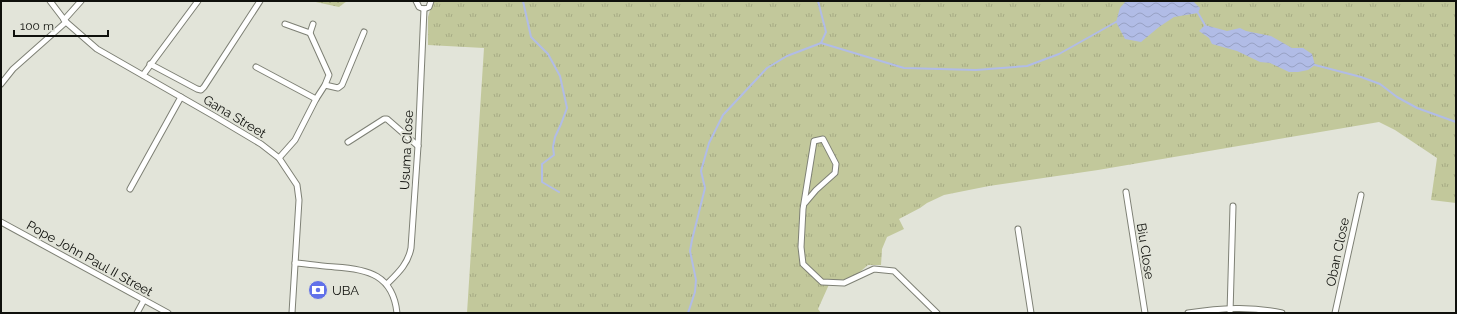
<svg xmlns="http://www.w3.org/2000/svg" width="1457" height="314" font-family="Raleway,sans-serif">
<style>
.grass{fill:url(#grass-tufts)}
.park{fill:url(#park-dots)}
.water{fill:url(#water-waves)}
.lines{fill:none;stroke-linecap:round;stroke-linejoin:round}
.stream{stroke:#b1bce6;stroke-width:2}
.minor-casing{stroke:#7e8075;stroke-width:7}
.minor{stroke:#fff;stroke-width:5}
.labels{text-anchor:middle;stroke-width:4;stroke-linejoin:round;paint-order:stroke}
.street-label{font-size:13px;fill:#0f100c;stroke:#e2e4d9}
.poi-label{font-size:13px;fill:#0f100c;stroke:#e2e4d9;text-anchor:start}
</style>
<defs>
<pattern id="grass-tufts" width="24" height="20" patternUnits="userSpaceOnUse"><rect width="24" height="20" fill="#c2c89b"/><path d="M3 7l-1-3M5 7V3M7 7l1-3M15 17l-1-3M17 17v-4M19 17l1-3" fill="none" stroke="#a6ab84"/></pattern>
<pattern id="park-dots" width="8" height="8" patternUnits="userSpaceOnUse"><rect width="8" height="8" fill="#c2c89b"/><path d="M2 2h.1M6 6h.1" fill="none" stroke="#a6ab84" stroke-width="1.8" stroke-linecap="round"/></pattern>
<pattern id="water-waves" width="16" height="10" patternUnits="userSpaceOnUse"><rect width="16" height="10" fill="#b1bce6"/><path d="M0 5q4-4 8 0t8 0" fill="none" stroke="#97a1c4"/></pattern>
</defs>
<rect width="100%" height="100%" fill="#e2e4d9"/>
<path class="grass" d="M433,1H1456V203L1431,200L1437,158L1395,130L1379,122L1098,170L989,186L944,195L927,203L920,208L899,219L904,229L887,237L882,249L881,265H868L855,276L842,280H831L818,309L821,313H467L484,48L428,45V17Z"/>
<path class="park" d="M311,1H347L339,7Z"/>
<g class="water">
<path d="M1126,1H1193L1200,8L1198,13L1174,17L1159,27L1141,42L1125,39L1116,22L1120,8Z"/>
<path d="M1205,25L1227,31L1240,28L1246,31L1271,36L1292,48H1303L1312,54L1315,65L1308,70L1298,72H1289L1270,63L1260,62L1237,51L1212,44L1209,38L1199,31Z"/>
</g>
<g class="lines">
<g class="stream">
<path d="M523,1L531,37L548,54L560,76L567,108L561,124L555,137L553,147L554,155L542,164V182L559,192"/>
<path d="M1198,13L1205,25"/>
<path d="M821,43L904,68L976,70L1027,66L1059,54L1116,22"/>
<path d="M1315,65L1361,77L1380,84L1397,97L1417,108L1456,122"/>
<path d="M688,313L695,292L696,280L690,251L692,240L705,188L701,171L709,143L723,115L767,68L787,56L821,43L826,32L818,1"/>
</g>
<defs>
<g id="minor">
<path d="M50,1L66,22L97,49L214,116L261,144L279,158L297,185L299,200L292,313"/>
<path d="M416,1L419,7L424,9L429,7L431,1"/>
<path d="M64,20L81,1"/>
<path d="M310,33L313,24"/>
<path d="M150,64L197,89L201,90L204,87L260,1"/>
<path d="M256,67L316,99"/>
<path d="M143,75L198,1"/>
<path d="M1,84L13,69L66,22"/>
<path d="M325,85L338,88L342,85L364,32"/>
<path d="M348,142L384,119H387L418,146"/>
<path d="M279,158L295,140L316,99L325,85L329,75L310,33L285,24"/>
<path d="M130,189L181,97"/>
<path d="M1126,192L1145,313"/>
<path d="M805,203L816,190L835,173L836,164L823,139L814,141L803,209L801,247L803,264L822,282L844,283L874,269L894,271L937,313"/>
<path d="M1,222L168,313"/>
<path d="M1018,229L1031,313"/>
<path d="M295,263C309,264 322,266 335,267C368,269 393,275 397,313"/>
<path d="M387,284C398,273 408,264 411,248L418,146L424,9"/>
<path d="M137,313L144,300"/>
<path d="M1188,313C1221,308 1251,306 1282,313"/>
<path d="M1230,313L1233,206"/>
<path d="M1335,313L1361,195"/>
</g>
</defs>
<use href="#minor" class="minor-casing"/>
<use href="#minor" class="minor"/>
</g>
<defs>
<symbol id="bank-disc" viewBox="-11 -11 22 22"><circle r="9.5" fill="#6171e9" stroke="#e2e4d9"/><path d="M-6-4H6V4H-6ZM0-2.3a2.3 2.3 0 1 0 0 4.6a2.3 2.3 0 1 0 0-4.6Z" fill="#fff"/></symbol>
</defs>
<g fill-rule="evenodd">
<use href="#bank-disc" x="307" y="279" width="22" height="22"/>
</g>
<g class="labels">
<g class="street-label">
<text transform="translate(235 116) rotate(31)" y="5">Gana Street</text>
<text transform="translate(406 150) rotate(-87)" y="5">Usuma Close</text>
<text transform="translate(1146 251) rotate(81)" y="5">Biu Close</text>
<text transform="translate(1337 252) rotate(-78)" y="5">Oban Close</text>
<text transform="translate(90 258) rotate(29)" y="5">Pope John Paul II Street</text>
</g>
<g class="poi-label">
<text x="332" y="295">UBA</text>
</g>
</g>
<rect width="1457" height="314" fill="none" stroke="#0f100c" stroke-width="4"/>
<path d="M14 30v6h94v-6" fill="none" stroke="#0f100c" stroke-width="2"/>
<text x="20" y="30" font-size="12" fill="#0f100c" stroke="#e2e4d9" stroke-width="3" paint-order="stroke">100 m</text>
</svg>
